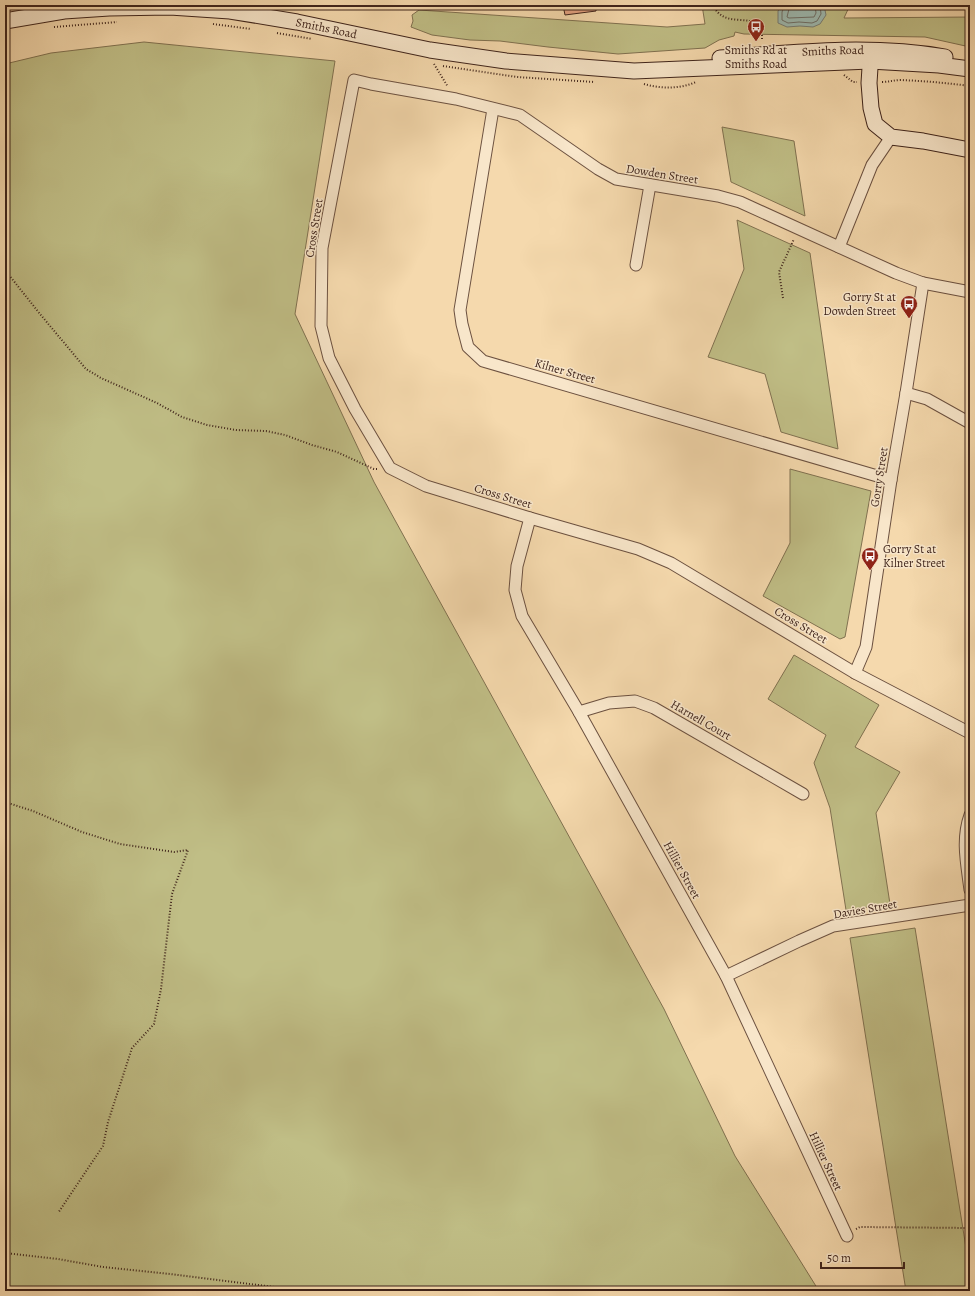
<svg xmlns="http://www.w3.org/2000/svg" width="975" height="1296" font-family="Alegreya,serif">
<style>
.green{fill:#c0be86;stroke:#807150}
.water{fill:#9db9b0;stroke:#777d74}
.lines{fill:none;stroke-linecap:round;stroke-linejoin:round}
.shore{stroke:#6e6e66;stroke-width:1}
.building{fill:#e5a383;stroke:#3f241b}
.street-casing{stroke:#6c5140;stroke-width:13}
.secondary-casing{stroke:#3f241b;stroke-width:17}
.path{stroke:#3f241b;stroke-width:2;stroke-dasharray:1 2;stroke-linecap:butt}
.street{stroke:#f8e6ca;stroke-width:11}
.secondary{stroke:#f8e6ca;stroke-width:15}
.labels{text-anchor:middle;stroke-width:3;stroke-linejoin:round;paint-order:stroke}
.street-label{font-size:12px;fill:#3f241b;stroke:#f8e6ca}
.poi-label{font-size:12px;fill:#3f241b;stroke:#f8e6ca}
</style>
<rect width="100%" height="100%" fill="#f5d9ad"/>
<filter id="stains"><feTurbulence type="fractalNoise" baseFrequency=".005" numOctaves="4"/><feColorMatrix values="0 0 0 0 .2 0 0 0 0 .09 0 0 0 0 .02 0 0 0 .5 -.17"/></filter>
<radialGradient id="worn" r=".72"><stop offset=".6" stop-color="#630" stop-opacity="0"/><stop offset="1" stop-color="#630" stop-opacity=".3"/></radialGradient>
<g class="green">
<path d="M702,5H850L844,18L970,17V47L925,37L744,34L735,32L734,36L719,40L705,48L618,54L548,47L500,41L470,40L432,35L411,27L413,21L412,15L419,10L667,27L705,24Z"/>
<path d="M144,42L335,61L295,314L374,482L664,1009L735,1156L819,1291H5V64L51,53Z"/>
<path d="M722,127L794,141L805,216L731,182Z"/>
<path d="M737,220L810,253L838,449L781,432L765,374L708,357L744,269Z"/>
<path d="M790,469L871,491L845,637L840,639L763,596L790,543Z"/>
<path d="M794,655L879,705L855,747L900,772L876,813L890,904L846,910L830,808L814,763L826,735L768,699Z"/>
<path d="M915,928L970,1273V1291H906L850,938Z"/>
</g>
<path class="water" d="M782,5H824L826,15L820,24L813,27L800,26L787,27L778,23V11Z"/>
<g class="lines">
<g class="shore">
<path d="M785,5L782,12V20L788,23L799,22L812,23L817,21L821,14L820,5"/>
<path d="M790,5L787,17L789,18L814,17L816,13L815,5"/>
</g>
</g>
<path class="building" d="M563,5H596V11L565,15Z"/>
<g class="lines">
<defs>
<g id="street">
<path d="M493,109L460,310L462,324L468,347L483,361L891,480"/>
<path d="M839,247L872,165L891,137"/>
<path d="M636,265L650,185"/>
<path d="M970,292L923,283L896,273L740,202L718,196L616,179L598,169L520,115L456,99L371,84L354,80L322,248L321,326L329,358L355,409L390,468L426,486L530,518L638,549L671,563L855,673L970,733"/>
<path d="M906,393L927,399L970,423"/>
<path d="M530,518L517,566L515,590L522,616L579,712L726,976L847,1236"/>
<path d="M855,673L866,647L891,480L906,393L923,283"/>
<path d="M579,712L609,703L635,701L654,708L803,794"/>
<path d="M970,815C961,840 967,865 970,890"/>
<path d="M726,976L799,941L833,926L970,905"/>
</g>
<g id="secondary">
<path id="s1" d="M5,21L64,11L109,8L170,7L230,11L297,22L430,50L506,61L634,71L870,61L939,65L970,69"/>
<path d="M871,52L869,83L871,108L875,124L891,137L923,141L970,150"/>
<path id="s2" d="M720,58C795,52 871,44 945,57"/>
</g>
</defs>
<use href="#street" class="street-casing"/>
<use href="#secondary" class="secondary-casing"/>
<g class="path">
<path d="M713,5C724,29 750,13 760,27C762,30 762,36 762,40"/>
<path d="M213,24L251,29"/>
<path d="M54,27L117,22"/>
<path d="M277,33L312,39"/>
<path d="M434,64L448,87"/>
<path d="M443,66L517,77L594,82"/>
<path d="M844,75L853,82H857"/>
<path d="M882,82C889,82 894,80 901,80C924,81 947,83 970,86"/>
<path d="M644,84C661,89 680,89 696,82"/>
<path d="M5,270L40,314L86,369L101,378L157,403L182,417L207,425L236,430L266,431L285,435L312,445L337,452L374,469H379"/>
<path d="M783,298L779,272L794,239"/>
<path d="M5,802L33,811L82,832L120,844L174,852L188,850L172,894L161,989L154,1024L132,1048L108,1122L103,1146L58,1213"/>
<path d="M856,1229L860,1227L970,1228"/>
<path d="M5,1253L58,1259L103,1267L170,1274L306,1291"/>
</g>
<use href="#street" class="street"/>
<use href="#secondary" class="secondary"/>
</g>
<defs>
<symbol id="bus-pin" viewBox="-11 -11 22 30"><path d="M0 17L-7.5 6A9.5 9.5 0 1 1 7.5 6Z" fill="#8f2418" stroke="#f8e6ca"/><path d="M-5-6H5V4H4V6H2V4H-2V6H-4V4H-5ZM-3.5-4V0h7V-4ZM-3.5 1.2v1.5H-2V1.2ZM2 1.2v1.5H3.5V1.2Z" fill="#fff"/></symbol>
</defs>
<g fill-rule="evenodd">
<use href="#bus-pin" x="746" y="17" width="20" height="27"/>
<use href="#bus-pin" x="899" y="294" width="20" height="27"/>
<use href="#bus-pin" x="860" y="546" width="20" height="27"/>
</g>
<g class="labels">
<g class="street-label">
<text dy="4" stroke="none"><textPath href="#s1" startOffset="324">Smiths Road</textPath></text>
<text dy="4" stroke="none"><textPath href="#s2" startOffset="113">Smiths Road</textPath></text>
<text transform="translate(662 174) rotate(9)" y="4">Dowden Street</text>
<text transform="translate(314 228) rotate(-81)" y="4">Cross Street</text>
<text transform="translate(565 371) rotate(16)" y="4">Kilner Street</text>
<text transform="translate(879 477) rotate(-81)" y="4">Gorry Street</text>
<text transform="translate(503 496) rotate(17)" y="4">Cross Street</text>
<text transform="translate(801 625) rotate(31)" y="4">Cross Street</text>
<text transform="translate(701 720) rotate(30)" y="4">Harnell Court</text>
<text transform="translate(682 870) rotate(61)" y="4">Hillier Street</text>
<text transform="translate(865 909) rotate(-10)" y="4">Davies Street</text>
<text transform="translate(826 1161) rotate(65)" y="4">Hillier Street</text>
</g>
<g class="poi-label">
<text x="756" y="54">Smiths Rd at<tspan x="756" dy="14">Smiths Road</tspan></text>
<text x="896" y="301" text-anchor="end">Gorry St at<tspan x="896" dy="14">Dowden Street</tspan></text>
<text x="883" y="553" text-anchor="start">Gorry St at<tspan x="883" dy="14">Kilner Street</tspan></text>
</g>
</g>
<rect width="975" height="1296" fill="none" stroke="#f5d9ad" stroke-width="20"/>
<rect x="6" y="6" width="963" height="1284" fill="none" stroke="#3f241b" stroke-width="2"/>
<rect x="10" y="10" width="955" height="1276" fill="none" stroke="#3f241b"/>
<path d="M821 1262v6h83v-6" fill="none" stroke="#3f241b" stroke-width="2"/>
<text x="827" y="1262" font-size="12" fill="#3f241b" stroke="#f8e6ca" stroke-width="3" paint-order="stroke">50 m</text>
<rect width="100%" height="100%" filter="url(#stains)"/>
<rect width="100%" height="100%" fill="url(#worn)"/>
</svg>
